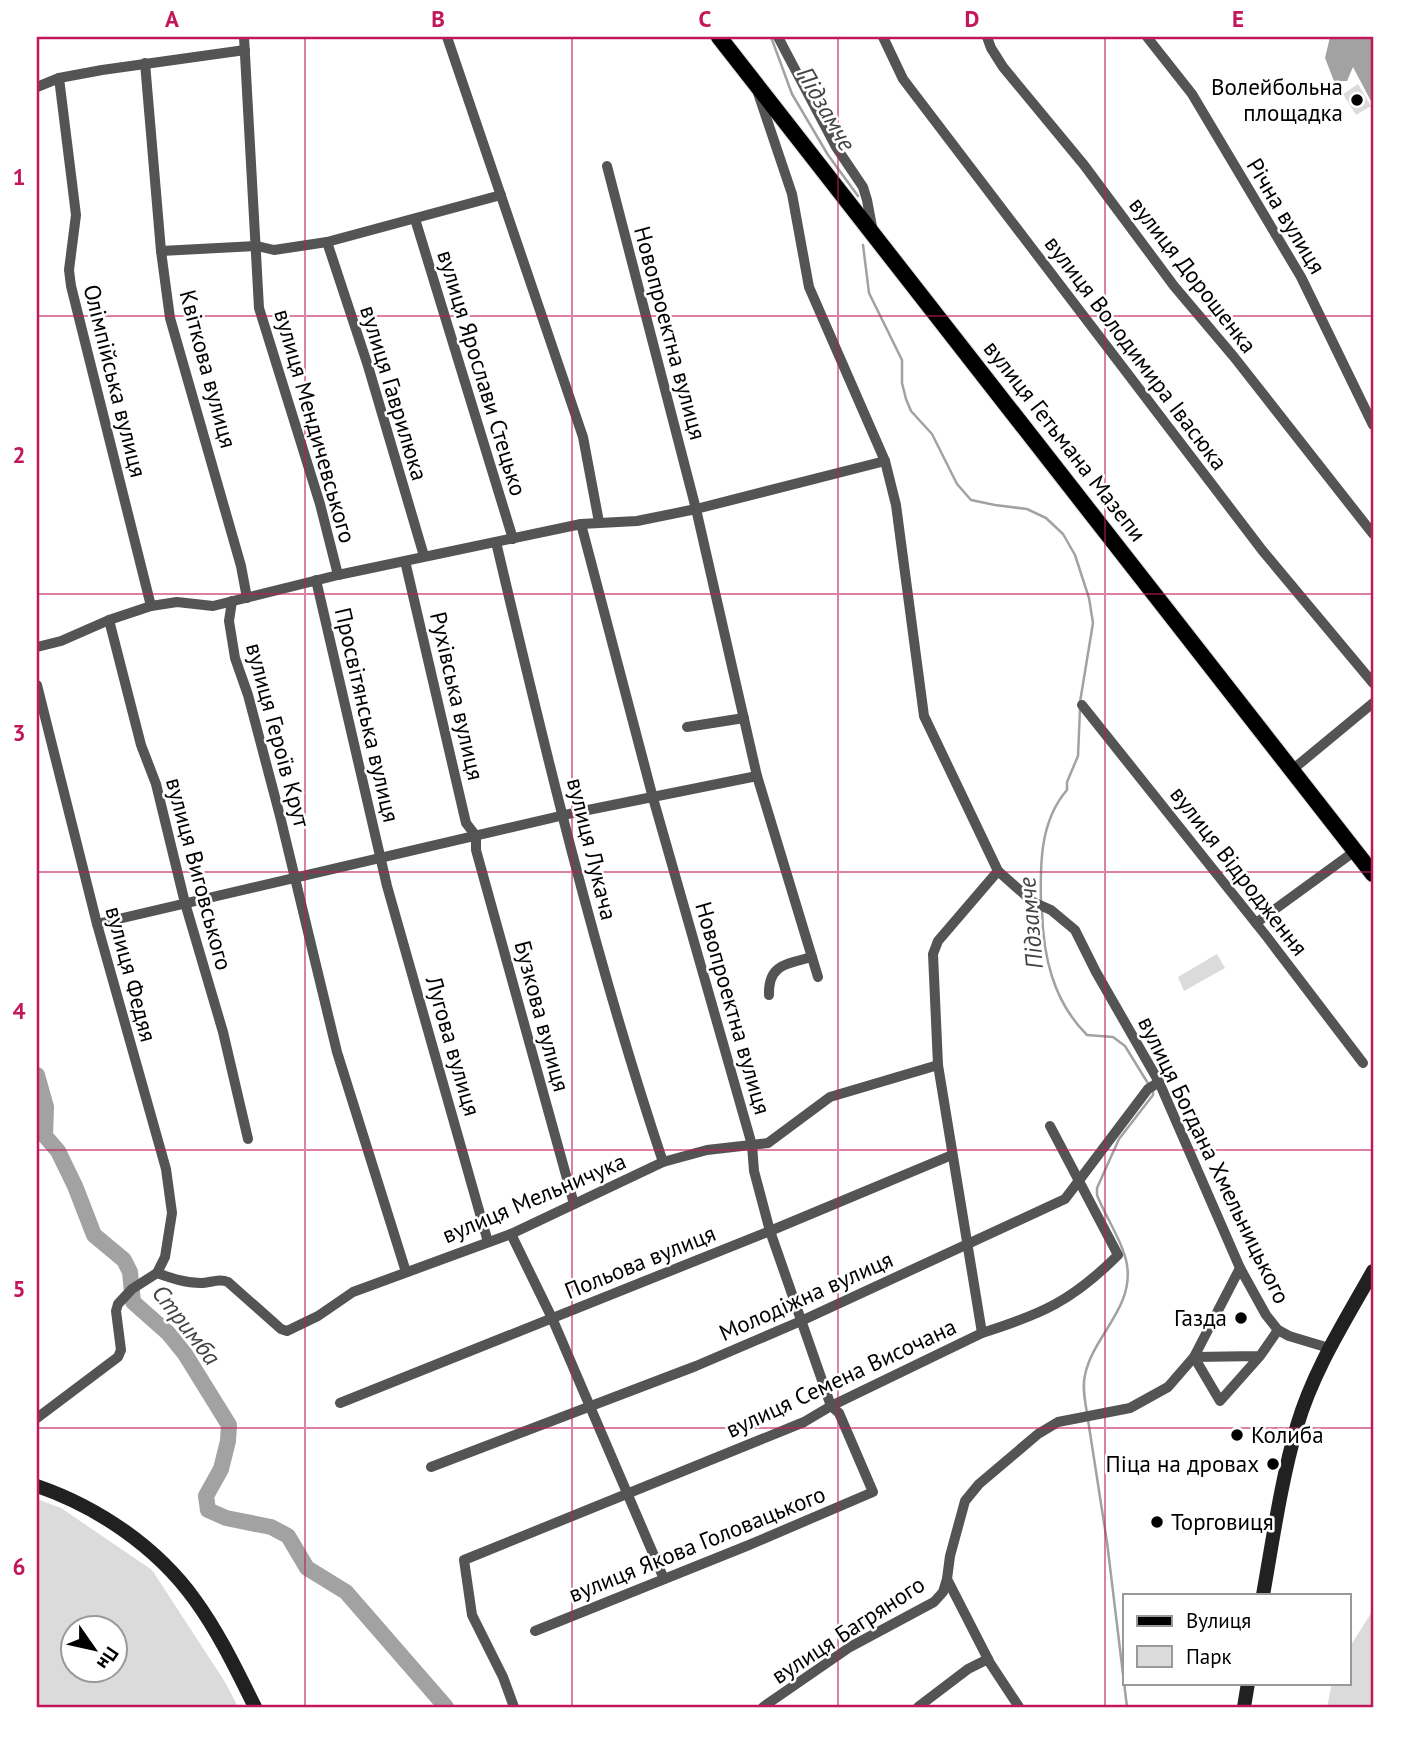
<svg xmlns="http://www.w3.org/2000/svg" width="1410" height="1744" font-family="'PT Sans',sans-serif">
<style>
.green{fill:#dbdbdb;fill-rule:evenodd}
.water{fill:#a2a2a2}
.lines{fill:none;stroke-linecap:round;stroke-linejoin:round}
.stream{stroke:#a2a2a2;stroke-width:2.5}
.river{stroke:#a2a2a2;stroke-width:16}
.primary-casing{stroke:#dbdbdb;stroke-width:18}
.minor{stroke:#545454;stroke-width:10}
.secondary{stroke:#212121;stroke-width:14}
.primary{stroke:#000;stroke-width:16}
.grid{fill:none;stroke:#c2185b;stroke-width:2;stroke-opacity:0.55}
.poi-dot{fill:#000;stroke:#fff;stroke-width:2.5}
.labels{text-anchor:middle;stroke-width:5;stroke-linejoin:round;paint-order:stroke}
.poi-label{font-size:23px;fill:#000;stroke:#fff;text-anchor:end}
.street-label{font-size:23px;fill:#000;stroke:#fff}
.water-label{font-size:24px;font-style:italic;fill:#434343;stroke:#fff}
.neatline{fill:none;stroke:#c2185b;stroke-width:2.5}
.grid-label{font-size:23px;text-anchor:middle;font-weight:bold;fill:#c2185b}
</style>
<rect width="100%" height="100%" fill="#fff"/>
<g class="green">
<path d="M1358,84L1371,106L1356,115L1343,94Z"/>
<path d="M1217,954L1225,968L1184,991L1178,977Z"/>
<path d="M37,1499L61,1508L152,1570L225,1682L238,1707H37ZM74,1628H116V1670H74Z"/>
<path d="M1373,1610V1707H1327L1332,1683H1349V1648Z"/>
</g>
<path class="water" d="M1330,37H1373V105L1353,67L1347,81H1334L1325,58Z"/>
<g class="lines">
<g class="stream">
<path d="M771,37L792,94L828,155L858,196"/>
<path d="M863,245L869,293L902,360V383L906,399L911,411L932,434L957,484L971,500L995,505L1027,509L1046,518L1063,534L1075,555L1089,598L1093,623L1080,702"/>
<path d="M1041,903C1040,864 1040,821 1067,790V782L1078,756L1080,709"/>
<path d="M1042,910C1043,956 1053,1001 1087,1035L1113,1037L1125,1046L1149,1085"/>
<path d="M1087,1413C1085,1401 1082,1387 1085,1375C1093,1336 1134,1308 1127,1265C1124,1244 1105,1216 1097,1195V1188L1119,1139L1153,1095V1090"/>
<path d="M1088,1420L1107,1542L1127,1707"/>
</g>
<path class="river" d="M37,1075L46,1107L45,1136L58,1151L75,1186L94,1235L124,1260L130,1272L133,1302L168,1333L185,1354L229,1425L228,1441L221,1469L206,1496L208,1510L226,1518L271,1527L288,1536L307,1568L346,1592L446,1707"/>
<defs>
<path id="primary" d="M719,37L1373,874"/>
</defs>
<use href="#primary" class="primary-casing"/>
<g class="minor">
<path d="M244,37L259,308L320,504L338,575"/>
<path d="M447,37L583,437L599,522"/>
<path d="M778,37L836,147L863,187L867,200L873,232"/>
<path d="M883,37L903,79L1262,550L1373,683"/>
<path d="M987,37L991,48L1003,67L1084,165L1174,286L1234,357L1373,534"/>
<path d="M1147,37L1192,94L1301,277L1373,425"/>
<path d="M145,63L161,251L170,318L241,566L247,598"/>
<path d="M59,78L76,215L69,270L71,286L151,606"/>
<path d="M37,87L59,78L102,70L245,50"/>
<path d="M758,93L792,194L809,287L885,461L896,505L924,716L998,871L1033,902L1051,910L1075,930L1096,972L1159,1082L1240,1268L1266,1315L1278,1330L1289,1336L1329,1348"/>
<path d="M607,166L696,509L757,776L818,977"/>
<path d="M415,219L513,539"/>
<path d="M327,242L368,366L424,556"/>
<path d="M161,251L257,246L274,250L327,242L501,195"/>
<path d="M496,542C545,750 595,959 663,1162"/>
<path d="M405,561L466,823L476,836V850L574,1204"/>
<path d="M316,580L387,886L488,1242"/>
<path d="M232,601L229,621L235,658L248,695L280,816L337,1052L406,1272"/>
<path d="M109,620L141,745L156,784L185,903L223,1032L248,1139"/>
<path d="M37,647L61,641L109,620L151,606L177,602L213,606L338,575L581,524L637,521L696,509L885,461"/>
<path d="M37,685L97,924L166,1169L172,1213L165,1257L157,1273L132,1289L118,1304L116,1311L121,1350L118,1357L37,1418"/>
<path d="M1082,705L1267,937L1363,1063"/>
<path d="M687,727L744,718"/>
<path d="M1292,770L1373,703"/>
<path d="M1256,923L1355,851"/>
<path d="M97,924L573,813L757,776"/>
<path d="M769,995C768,964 787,964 812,957"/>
<path d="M511,1234L552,1318L664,1579"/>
<path d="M157,1273C171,1278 185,1283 201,1283C210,1283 219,1278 228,1282L281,1329L287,1331L318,1316L353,1292L511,1234L663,1162L707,1150L768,1143L830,1097L938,1065"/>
<path d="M982,1333C1042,1314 1072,1301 1118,1255L1050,1126"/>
<path d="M1260,1356L1194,1357L1220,1401L1260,1356L1278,1330"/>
<path d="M340,1403L770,1231L952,1155"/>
<path d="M431,1467L696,1366L801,1321L1065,1199L1148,1089L1159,1082"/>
<path d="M535,1631L749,1545L873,1492L839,1413L831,1406L770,1231L754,1171L752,1145L653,798L581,524"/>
<path d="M514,1707L503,1677L472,1615L464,1560L804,1422L831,1406L982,1333L938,1065L933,954L938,941L998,871"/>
<path d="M763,1707L850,1647L934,1602L943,1592L947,1579"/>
<path d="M918,1707L968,1669L988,1659"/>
<path d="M1019,1707L990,1663L947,1579L950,1556L965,1501L979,1484L1038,1434L1058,1422L1130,1408L1168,1387L1194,1357L1240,1268"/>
</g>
<g class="secondary">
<path d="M37,1486C98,1507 157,1547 195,1600C219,1633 237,1671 255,1707"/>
<path d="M1263,1595C1273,1539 1281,1481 1297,1426C1313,1371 1345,1321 1373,1271"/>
<path d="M1244,1707L1248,1683"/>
</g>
<use href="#primary" class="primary"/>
</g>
<path class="grid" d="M305,37V1707M572,37V1707M838,37V1707M1105,37V1707M37,316H1373M37,594H1373M37,872H1373M37,1150H1373M37,1428H1373"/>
<g class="poi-dot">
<circle cx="1357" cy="100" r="7"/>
<circle cx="1241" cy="1318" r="7"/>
<circle cx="1237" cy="1435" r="7"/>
<circle cx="1273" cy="1464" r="7"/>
<circle cx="1157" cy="1522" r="7"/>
</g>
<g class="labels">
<g class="poi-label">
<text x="1343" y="95">Волейбольна<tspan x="1343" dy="26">площадка</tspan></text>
<text x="1227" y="1326">Газда</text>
<text x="1251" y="1443" text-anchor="start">Колиба</text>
<text x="1259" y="1472">Піца на дровах</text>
<text x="1171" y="1530" text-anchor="start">Торговиця</text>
</g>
<g class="street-label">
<text transform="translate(1286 216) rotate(59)" y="8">Річна вулиця</text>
<text transform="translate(1193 275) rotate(52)" y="8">вулиця Дорошенка</text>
<text transform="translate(670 333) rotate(75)" y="8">Новопроектна вулиця</text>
<text transform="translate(1136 353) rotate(53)" y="8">вулиця Володимира Івасюка</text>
<text transform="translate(208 369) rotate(75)" y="8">Квіткова вулиця</text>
<text transform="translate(482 373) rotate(73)" y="8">вулиця Ярослави Стецько</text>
<text transform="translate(115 381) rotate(76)" y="8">Олімпійська вулиця</text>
<text transform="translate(394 393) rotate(73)" y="8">вулиця Гаврилюка</text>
<text transform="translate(315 426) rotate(74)" y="8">вулиця Мендичевського</text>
<text transform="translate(1065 441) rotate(52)" y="8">вулиця Гетьмана Мазепи</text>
<text transform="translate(457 696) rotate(77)" y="8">Рухівська вулиця</text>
<text transform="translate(367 715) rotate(77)" y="8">Просвітянська вулиця</text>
<text transform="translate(278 735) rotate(75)" y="8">вулиця Героїв Крут</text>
<text transform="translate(592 849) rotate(76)" y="8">вулиця Лукача</text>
<text transform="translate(1239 871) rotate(52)" y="8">вулиця Відродження</text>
<text transform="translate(199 874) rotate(75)" y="8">вулиця Виговського</text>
<text transform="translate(131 974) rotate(75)" y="8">вулиця Федяя</text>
<text transform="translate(733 1008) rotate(74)" y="8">Новопроектна вулиця</text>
<text transform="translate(542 1016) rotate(75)" y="8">Бузкова вулиця</text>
<text transform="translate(453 1046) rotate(74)" y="8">Лугова вулиця</text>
<text transform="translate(1214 1160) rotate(64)" y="8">вулиця Богдана Хмельницького</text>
<text transform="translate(534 1198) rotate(-23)" y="8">вулиця Мельничука</text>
<text transform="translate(640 1262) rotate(-22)" y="8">Польова вулиця</text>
<text transform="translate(806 1296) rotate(-24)" y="8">Молодіжна вулиця</text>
<text transform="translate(841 1378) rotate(-25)" y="8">вулиця Семена Височана</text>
<text transform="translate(697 1544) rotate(-22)" y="8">вулиця Якова Головацького</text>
<text transform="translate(848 1630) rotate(-33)" y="8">вулиця Багряного</text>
</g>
<g class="water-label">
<text transform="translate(826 109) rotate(60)" y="8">Підзамче</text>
<text transform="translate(1031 923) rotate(-95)" y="8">Підзамче</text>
<text transform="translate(186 1325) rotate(52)" y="8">Стримба</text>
</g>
</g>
<rect width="1410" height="1744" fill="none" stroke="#ffffff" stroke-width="77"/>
<rect x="1123" y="1594" width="228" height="91" fill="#ffffff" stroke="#999999" stroke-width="2"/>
<rect x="1137" y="1616" width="35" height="10" fill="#000000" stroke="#999999" stroke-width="2"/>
<text x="1186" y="1628" font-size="21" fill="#000000">Вулиця</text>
<rect x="1137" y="1646" width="35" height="21" fill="#dbdbdb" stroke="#999999" stroke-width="2"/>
<text x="1186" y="1664" font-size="21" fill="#000000">Парк</text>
<g transform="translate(94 1649) rotate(124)"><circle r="33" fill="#ffffff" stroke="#999999" stroke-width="2"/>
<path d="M0-5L12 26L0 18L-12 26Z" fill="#000000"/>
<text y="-10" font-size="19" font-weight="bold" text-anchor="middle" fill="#000000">Пн</text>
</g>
<rect x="38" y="38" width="1334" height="1668" class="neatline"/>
<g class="grid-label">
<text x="172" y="27">A</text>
<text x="438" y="27">B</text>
<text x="705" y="27">C</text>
<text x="972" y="27">D</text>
<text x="1238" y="27">E</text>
<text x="19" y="185">1</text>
<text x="19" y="463">2</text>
<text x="19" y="741">3</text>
<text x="19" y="1019">4</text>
<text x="19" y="1297">5</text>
<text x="19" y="1575">6</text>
</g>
</svg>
